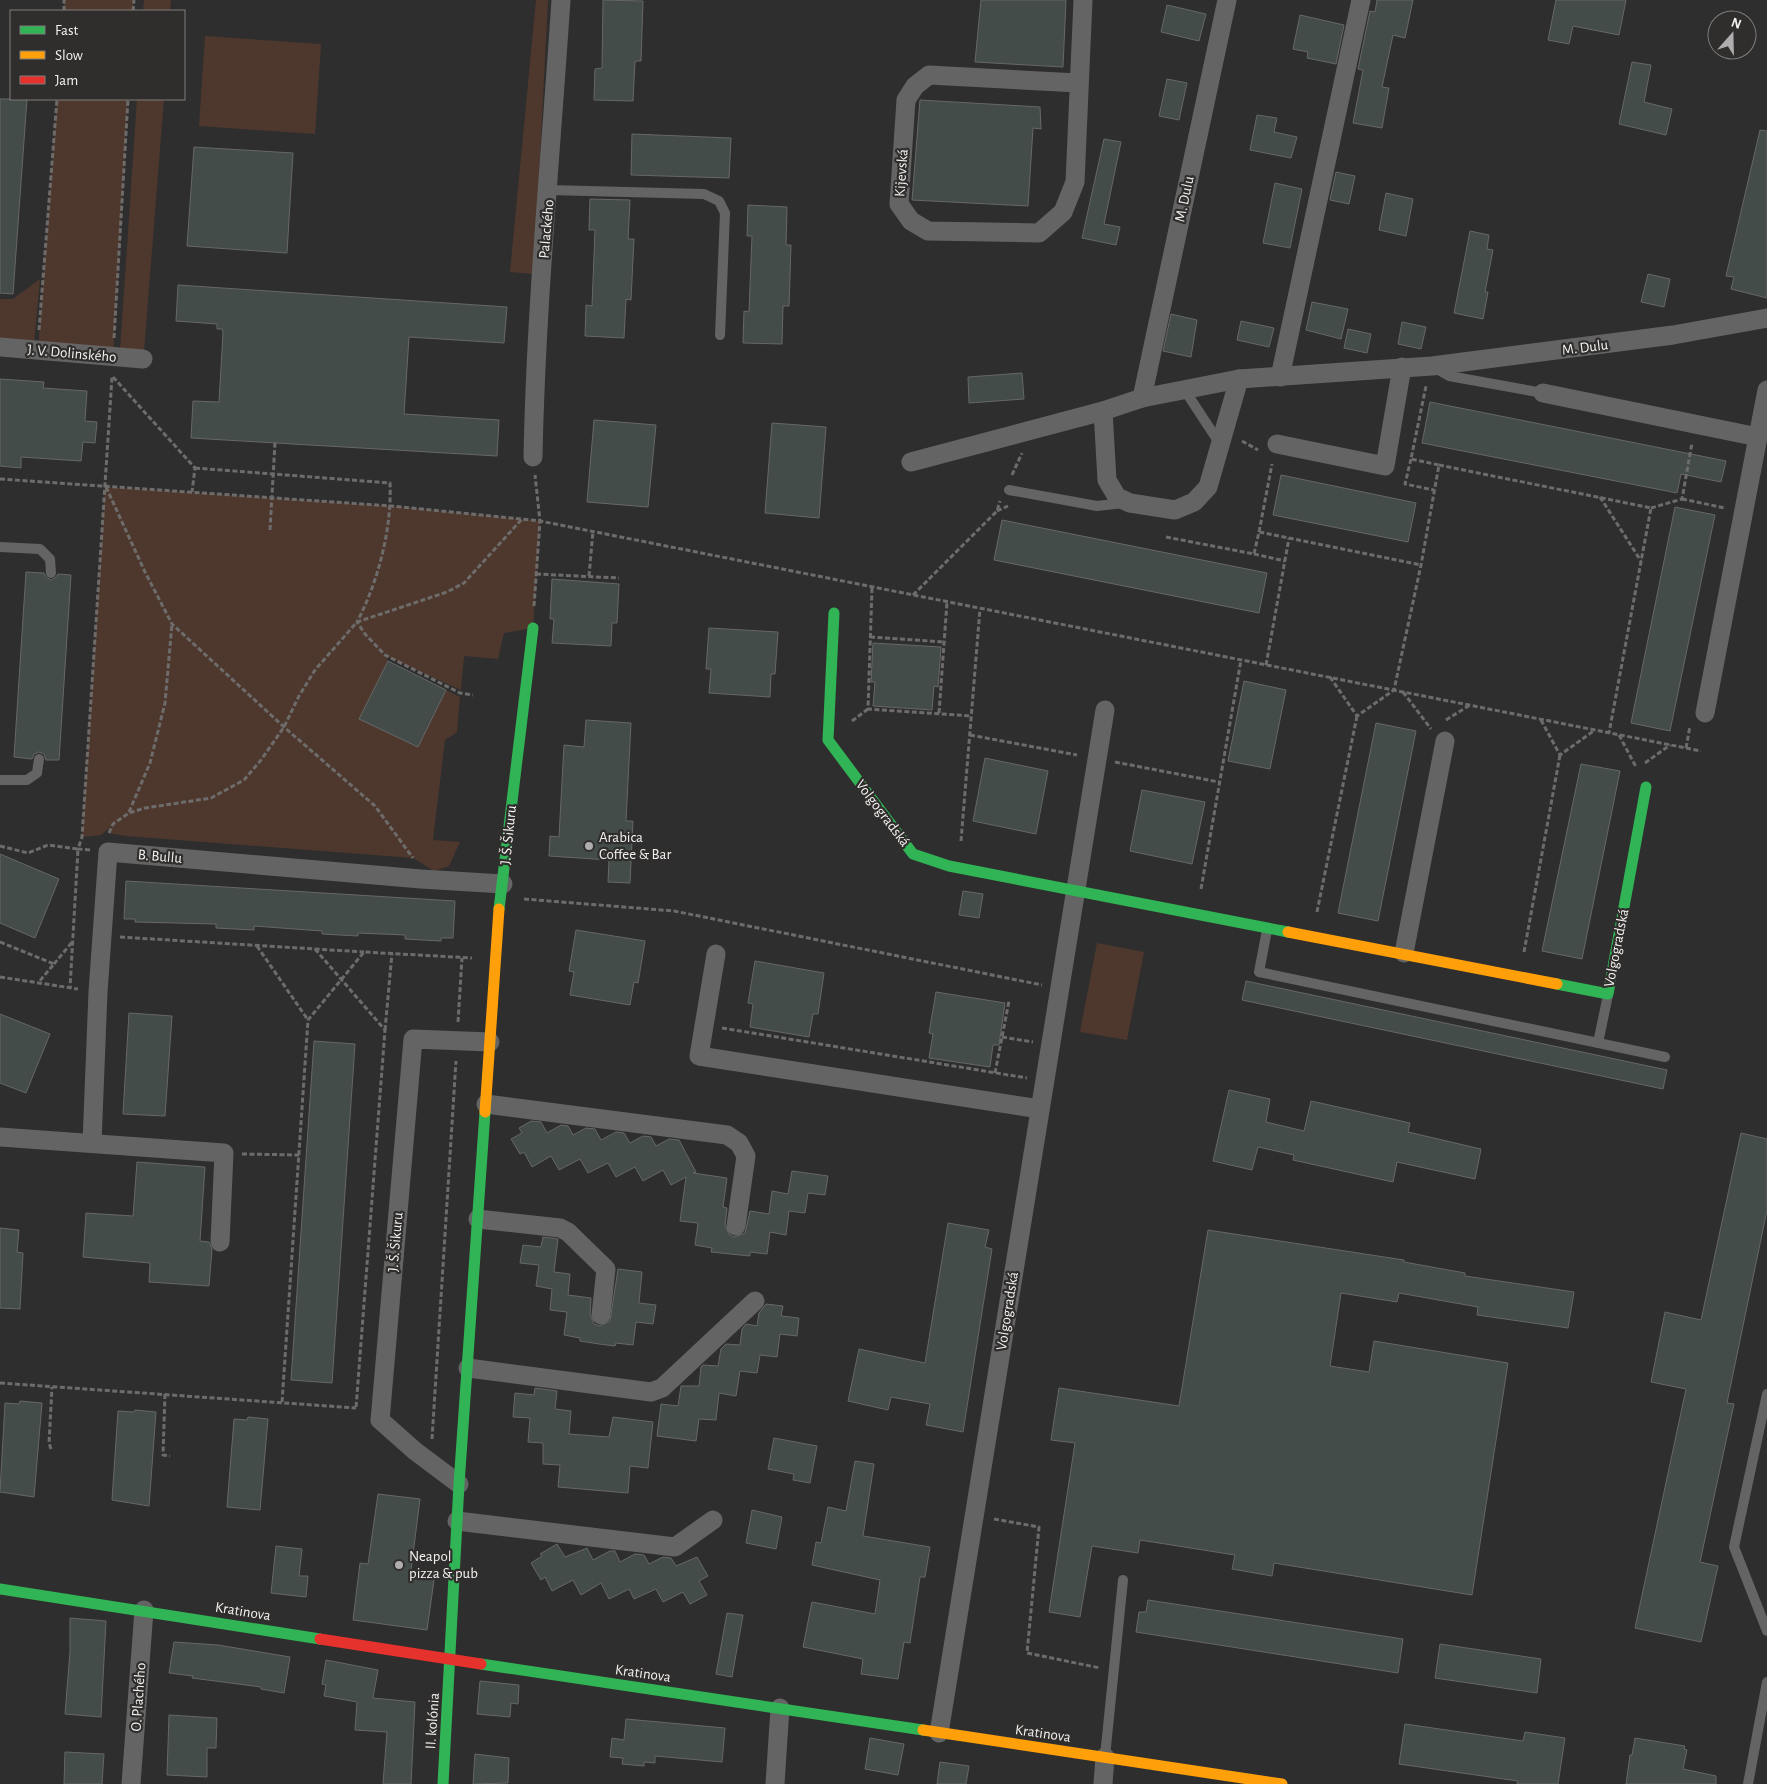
<svg xmlns="http://www.w3.org/2000/svg" width="1767" height="1784" font-family="'Alegreya Sans',sans-serif">
<style>
.green{fill:#4e382d}
.building{fill:#434c49;stroke:#676767}
.lines{fill:none;stroke-linecap:round;stroke-linejoin:round}
.path{stroke:#6d6c6b;stroke-width:3;stroke-dasharray:5 2.5;stroke-linecap:butt}
.lane{stroke:#656464;stroke-width:10}
.street{stroke:#656464;stroke-width:19}
.fast{stroke:#30b455;stroke-width:11}
.slow{stroke:#ff9f0a;stroke-width:11}
.jam{stroke:#e5322d;stroke-width:11}
.poi-dot{fill:#afadad;stroke:#302e2d;stroke-width:2}
.labels{text-anchor:middle;stroke-width:4.5;stroke-linejoin:round;paint-order:stroke}
.street-label{font-size:15px;fill:#f4f2f1;stroke:#302e2d}
.poi-label{font-size:15px;fill:#f4f2f1;stroke:#302e2d;text-anchor:start}
</style>
<rect width="100%" height="100%" fill="#2f2e2e"/>
<g class="green">
<path d="M64,0H134L133,11H64Z"/>
<path d="M144,0H171L170,11H143Z"/>
<path d="M536,0H548L534,274L510,272Z"/>
<path d="M205,36L321,44L315,134L199,126Z"/>
<path d="M57,99H128L113,357L38,350Z"/>
<path d="M137,99H164L144,351H120Z"/>
<path d="M40,279L34,344L0,341V299H13Z"/>
<path d="M105,487L391,506L540,521L533,628L504,633L498,659L464,656L461,690L386,656L388,661L360,718L418,747L446,690L460,697L457,732L445,740L433,840L460,842L449,866L434,871L413,858L126,836L108,833L112,826L101,835L82,837Z"/>
<path d="M1097,943L1144,952L1127,1040L1080,1032Z"/>
</g>
<g class="building">
<path d="M603,0L643,1L641,61H635L633,101L594,100L595,69L602,68Z"/>
<path d="M981,0H1066L1063,67L975,62Z"/>
<path d="M1377,0H1413L1405,38L1393,35L1382,87L1389,88L1382,128L1353,123L1363,70L1358,69L1370,11L1375,12Z"/>
<path d="M1556,0H1626L1619,35L1573,26L1569,44L1548,40Z"/>
<path d="M1167,5L1206,14L1199,41L1161,32Z"/>
<path d="M1300,15L1344,25L1336,64L1307,58L1308,52L1293,49Z"/>
<path d="M1632,62L1651,65L1644,102L1672,109L1666,135L1619,124Z"/>
<path d="M1167,79L1187,83L1179,120L1159,116Z"/>
<path d="M0,99H27L13,294L0,293Z"/>
<path d="M920,100L1040,107L1041,129L1033,128L1028,206L912,200Z"/>
<path d="M1257,115L1277,118L1274,132L1297,137L1291,158L1250,150Z"/>
<path d="M1760,130L1767,131V298L1731,289L1734,277L1726,276Z"/>
<path d="M632,134L731,138L729,178L631,175Z"/>
<path d="M1104,139L1121,142L1104,224L1120,227L1116,245L1082,238Z"/>
<path d="M194,147L293,153L287,253L187,246Z"/>
<path d="M1336,172L1355,176L1349,204L1330,200Z"/>
<path d="M1275,183L1302,189L1290,248L1263,243Z"/>
<path d="M1386,193L1413,199L1406,236L1379,230Z"/>
<path d="M590,199L630,200L628,239H634L631,300L626,299L624,338L585,336L586,305L592,306L595,230H589Z"/>
<path d="M748,205L787,207L786,245H791L789,306H783L782,344L743,343L744,311L749,312L752,236H747Z"/>
<path d="M1470,231L1489,235L1487,249L1493,250L1485,292H1488L1483,319L1454,313Z"/>
<path d="M1648,274L1670,279L1664,307L1641,302Z"/>
<path d="M178,285L507,307L504,343L409,337L404,414L499,420L497,456L191,438L193,401L219,402L223,333L222,329H217V324L176,321Z"/>
<path d="M1312,302L1348,309L1341,339L1306,330Z"/>
<path d="M1171,314L1197,320L1191,357L1163,351Z"/>
<path d="M1241,321L1274,328L1269,347L1237,340Z"/>
<path d="M1402,322L1426,327L1421,349L1398,344Z"/>
<path d="M1348,329L1371,334L1367,353L1344,348Z"/>
<path d="M1022,373L1024,399L969,403L968,377Z"/>
<path d="M0,379L44,382L43,388L87,391L85,421L97,422L95,443L83,442L81,461L21,457V468L0,466Z"/>
<path d="M1430,402L1726,461L1721,482L1681,474L1677,493L1422,443Z"/>
<path d="M594,420L656,425L648,507L587,502Z"/>
<path d="M772,423L826,427L819,518L765,513Z"/>
<path d="M1281,475L1416,503L1408,542L1273,515Z"/>
<path d="M1675,507L1715,515L1670,731L1631,723Z"/>
<path d="M1002,520L1267,573L1259,613L994,560Z"/>
<path d="M26,572L44,573L46,577L51,580L55,578L58,574L71,575L59,760H46L44,754L39,752L34,754L32,759L14,757Z"/>
<path d="M552,579L619,584L617,623H612L611,646L552,643L554,619H550Z"/>
<path d="M709,628L778,632L775,674H771L770,697L709,693L711,669H706Z"/>
<path d="M873,643L941,647L938,687L934,686L932,710L873,706L875,682H871Z"/>
<path d="M388,661L446,690L418,747L359,719Z"/>
<path d="M1244,681L1286,690L1270,769L1228,761Z"/>
<path d="M586,720L631,723L626,821H633L630,883L608,882L609,860L549,856L550,836L559,837L564,745L584,747Z"/>
<path d="M1376,723L1416,731L1378,921L1338,913Z"/>
<path d="M985,758L1048,771L1036,834L973,821Z"/>
<path d="M1581,764L1620,771L1582,959L1542,951Z"/>
<path d="M1142,790L1205,802L1192,864L1130,851Z"/>
<path d="M0,854L59,879L35,938L0,923Z"/>
<path d="M126,881L455,901L453,938H441V941L405,939V935L358,933V936L322,934V931L254,926V930L216,928V924L135,922V919H124Z"/>
<path d="M963,891L983,894L979,918L959,915Z"/>
<path d="M576,930L645,941L638,983L634,982L630,1005L570,995L574,972L569,971Z"/>
<path d="M755,961L824,973L818,1014H813L809,1037L750,1027L753,1004L748,1003Z"/>
<path d="M1246,981L1667,1070L1663,1089L1242,1000Z"/>
<path d="M936,992L1005,1003L999,1045H993L990,1067L929,1058L933,1034L929,1033Z"/>
<path d="M129,1013L172,1016L165,1116L123,1114Z"/>
<path d="M0,1014L50,1034L26,1093L0,1083Z"/>
<path d="M314,1041L355,1044L332,1383L291,1380Z"/>
<path d="M1229,1090L1270,1099L1266,1122L1304,1131L1311,1101L1410,1123L1408,1132L1481,1149L1475,1179L1397,1162L1393,1182L1293,1160L1294,1155L1258,1147L1252,1170L1213,1161Z"/>
<path d="M531,1121L541,1122L547,1133L561,1125L568,1126L573,1135L586,1128L595,1129L601,1140L616,1132L624,1133L630,1143L643,1136L651,1137L656,1146L669,1139L679,1140L696,1172L693,1173L727,1178L723,1207L727,1208L725,1225L729,1234L734,1237L745,1233L750,1211L769,1214L772,1191L788,1194L792,1171L828,1176L825,1195L808,1193L805,1213L789,1211L786,1235L770,1232L767,1254L750,1252V1256L711,1252L712,1248L695,1245L698,1223L680,1221L686,1177L671,1185L663,1170L643,1181L635,1167L616,1177L608,1163L588,1173L580,1159L559,1170L551,1156L532,1167L524,1152L520,1154L511,1139L522,1133L519,1128Z"/>
<path d="M1741,1133L1767,1139V1210L1727,1403L1734,1404L1700,1562L1718,1566L1701,1642L1635,1628L1686,1389L1651,1382L1665,1312L1701,1320Z"/>
<path d="M137,1162L205,1167L200,1241L209,1242L212,1249L209,1286L149,1282L150,1263L83,1257L86,1213L133,1216Z"/>
<path d="M948,1223L989,1230L985,1247L992,1249L963,1432L926,1425L930,1404L891,1397L888,1410L848,1401L859,1349L925,1363Z"/>
<path d="M0,1228L19,1230L17,1252L23,1253L20,1309L0,1308Z"/>
<path d="M1208,1230L1404,1260V1262L1465,1273V1276L1574,1292L1568,1328L1477,1315L1478,1307L1399,1293L1397,1302L1341,1293L1330,1366L1369,1372L1374,1341L1508,1363L1472,1595L1274,1563L1272,1576L1232,1569L1235,1555L1140,1540L1138,1553L1092,1546L1080,1617L1049,1612L1075,1443L1051,1440L1059,1388L1179,1406Z"/>
<path d="M543,1237L558,1239L554,1272L570,1274L568,1295L591,1298L590,1314L594,1324L600,1326L610,1321L618,1269L642,1272L639,1303L656,1305L653,1324L636,1322L633,1345L616,1343L615,1346L599,1344L580,1341V1338L564,1335L567,1312L550,1310L552,1289L536,1286L539,1265L520,1263L523,1245L541,1247Z"/>
<path d="M766,1304L783,1306L781,1316L799,1318L797,1336L780,1334L777,1357L760,1355L757,1373L740,1371L736,1396L719,1393L716,1420L699,1419L696,1441L657,1436L661,1404L678,1406L681,1386H699L701,1367L703,1365L718,1366L721,1349L726,1344L740,1345L742,1329L746,1324L757,1326L759,1313Z"/>
<path d="M535,1388L557,1391L555,1409L571,1411L569,1434L609,1437L613,1417L653,1422L648,1468L630,1466L628,1493L558,1487L560,1465L543,1464V1443L528,1442L530,1418L513,1417L515,1393L534,1395Z"/>
<path d="M20,1401L42,1403L34,1497L0,1492L5,1403L19,1404Z"/>
<path d="M135,1410L156,1412L149,1506L112,1500L118,1411L134,1412Z"/>
<path d="M248,1417L268,1419L260,1510L227,1507L234,1419L247,1420Z"/>
<path d="M774,1438L817,1446L810,1483L793,1480L794,1474L768,1469Z"/>
<path d="M855,1461L874,1464L863,1536L930,1547L925,1577H920L910,1643L904,1642L898,1679L861,1674L863,1659L803,1647L812,1602L875,1614L880,1580L812,1565L816,1542L821,1543L828,1507L846,1511Z"/>
<path d="M378,1494L420,1499L411,1570L435,1573L427,1630L353,1620L360,1563L368,1564Z"/>
<path d="M752,1510L782,1517L776,1549L746,1543Z"/>
<path d="M557,1544L565,1557L587,1548L593,1560L610,1551H615L620,1562L635,1554L644,1555L649,1564L663,1557L671,1558L676,1566L697,1557L708,1576L699,1581L707,1595L690,1604L683,1592L663,1602L656,1589L634,1599L629,1589L609,1599L601,1583L581,1595L573,1580L552,1591L545,1577L541,1580L531,1563L542,1556L540,1554Z"/>
<path d="M276,1546L302,1549L299,1576H308L306,1597L271,1593Z"/>
<path d="M1148,1600L1403,1639L1398,1673L1136,1632L1139,1612H1146Z"/>
<path d="M727,1613L743,1615L732,1677L716,1674Z"/>
<path d="M70,1618L106,1621L101,1717L65,1714L70,1652Z"/>
<path d="M174,1642L218,1645L290,1657L284,1693L261,1689V1687L192,1678L193,1676L169,1673Z"/>
<path d="M1440,1644L1541,1659L1537,1693L1435,1678Z"/>
<path d="M326,1660L378,1670L373,1698L415,1702L411,1784H383L387,1732L355,1730L357,1702L324,1696L326,1685L322,1684Z"/>
<path d="M480,1681L519,1685L518,1704L511,1703L510,1717L477,1714Z"/>
<path d="M169,1715L217,1718L216,1748H207V1777L167,1775Z"/>
<path d="M626,1719L725,1728L722,1762L655,1756V1763L644,1762V1766L622,1764L623,1758L610,1757L612,1738L624,1740Z"/>
<path d="M1405,1724L1523,1741L1525,1732L1565,1738L1558,1784H1517L1518,1781L1399,1764Z"/>
<path d="M870,1738L904,1744L898,1775L865,1769Z"/>
<path d="M1635,1738L1685,1746L1684,1749L1687,1750L1683,1769L1716,1776V1784H1626L1630,1755H1632Z"/>
<path d="M65,1752L104,1754L102,1784H64Z"/>
<path d="M475,1754L509,1758L508,1783L473,1784Z"/>
<path d="M940,1762L969,1766L966,1784H937Z"/>
</g>
<g class="lines">
<g class="path">
<path d="M64,11V0"/>
<path d="M133,11L134,0"/>
<path d="M39,330L57,99"/>
<path d="M114,338L128,99"/>
<path d="M113,377L195,468L192,492"/>
<path d="M1242,441L1258,450"/>
<path d="M1411,459L1405,484L1434,490"/>
<path d="M1439,465L1651,508L1609,733"/>
<path d="M195,468L390,483C392,529 378,582 357,622L365,634L385,655L460,693L473,695"/>
<path d="M1012,475L1022,453"/>
<path d="M0,479L391,506L540,521L1701,751"/>
<path d="M106,487L145,572L172,624L284,727L375,806L413,858"/>
<path d="M1600,497L1641,561"/>
<path d="M1682,499L1725,508"/>
<path d="M1651,508L1682,499L1692,443"/>
<path d="M997,511L1008,506"/>
<path d="M270,530L275,443"/>
<path d="M1259,532L1272,464"/>
<path d="M1166,537L1254,554L1259,532L1421,565"/>
<path d="M1254,554L1285,561"/>
<path d="M536,574L619,578"/>
<path d="M589,576L593,531"/>
<path d="M872,588L868,709L971,716"/>
<path d="M913,595L997,511L1000,501"/>
<path d="M534,606L540,521L535,475"/>
<path d="M870,637L944,642"/>
<path d="M1266,665L1289,538"/>
<path d="M1330,677L1357,716L1394,690L1421,565L1439,465L1411,459L1426,386"/>
<path d="M1403,692L1431,729"/>
<path d="M939,713L947,602"/>
<path d="M1446,720L1470,705"/>
<path d="M1541,720L1560,755L1595,730"/>
<path d="M852,721L868,709"/>
<path d="M970,735L1077,755"/>
<path d="M1619,735L1636,767"/>
<path d="M1686,748L1690,726"/>
<path d="M1115,762L1219,782"/>
<path d="M1645,763L1670,745"/>
<path d="M129,812L150,763L165,703L172,624"/>
<path d="M109,833L113,824L129,813L145,808L211,798L244,780L261,760L284,727L299,696L315,670L357,622L447,592L464,583L522,519"/>
<path d="M961,841L980,609"/>
<path d="M0,846L28,853L48,845L78,849L70,988"/>
<path d="M90,850L78,849L82,837L112,377"/>
<path d="M1201,889L1241,660"/>
<path d="M524,899L674,911L1042,985"/>
<path d="M1317,912L1357,716"/>
<path d="M120,937L364,952"/>
<path d="M0,942L54,964L38,983"/>
<path d="M257,946L308,1020"/>
<path d="M315,949L385,1030L356,1408"/>
<path d="M1524,952L1560,755"/>
<path d="M54,964L73,941"/>
<path d="M0,977L78,989"/>
<path d="M458,1022L462,958"/>
<path d="M722,1028L1027,1078"/>
<path d="M385,1030L392,953"/>
<path d="M1002,1037L1033,1042"/>
<path d="M995,1073L1009,1001"/>
<path d="M242,1154L299,1155"/>
<path d="M0,1383L356,1408"/>
<path d="M165,1394L163,1455L170,1456"/>
<path d="M282,1402L308,1020L364,952L472,958"/>
<path d="M432,1439L456,1061"/>
<path d="M51,1449L49,1443L52,1387"/>
<path d="M994,1519L1039,1527L1027,1653L1100,1668"/>
</g>
<g class="lane">
<path d="M549,190L704,194L719,201L725,213L720,335"/>
<path d="M1435,368L1449,376L1543,393"/>
<path d="M1184,389L1220,444"/>
<path d="M1009,490L1097,506L1124,503"/>
<path d="M0,547L40,549L50,559L51,573"/>
<path d="M0,780H27L37,773L39,759"/>
<path d="M1267,930L1259,972L1665,1057"/>
<path d="M1598,1043L1608,995"/>
<path d="M1767,1394L1734,1547L1767,1631"/>
<path d="M1105,1756L1123,1580"/>
<path d="M1748,1784L1767,1682"/>
</g>
<g class="street">
<path d="M1078,83L929,75L915,86L906,100L899,204L911,221L928,231L1039,233L1063,212L1075,182L1083,0"/>
<path d="M0,347L143,359"/>
<path d="M1280,377L1361,0"/>
<path d="M1543,393L1758,437"/>
<path d="M1142,398L1227,0"/>
<path d="M1103,411L1107,480L1117,497L1130,503L1175,510L1194,502L1208,487L1239,379"/>
<path d="M1277,444L1385,466L1402,367"/>
<path d="M533,457C536,305 551,152 561,0"/>
<path d="M911,462L1103,411L1142,398L1239,379L1432,366L1673,335L1767,318"/>
<path d="M1705,713L1767,390"/>
<path d="M1404,953L1445,741"/>
<path d="M716,954L699,1056L1040,1109"/>
<path d="M486,1104L727,1135L739,1143L746,1156L736,1226"/>
<path d="M0,1137L224,1153L220,1242"/>
<path d="M92,1143L98,992L108,852L421,879L503,884"/>
<path d="M478,1219L560,1228L568,1232L606,1269L601,1315"/>
<path d="M468,1368L651,1392L662,1388L755,1301"/>
<path d="M459,1484L415,1451L380,1420L381,1409L413,1039L490,1042"/>
<path d="M457,1521L675,1547L713,1520"/>
<path d="M939,1733L1105,710"/>
<path d="M131,1784L144,1610"/>
<path d="M775,1784L780,1708"/>
<path d="M1103,1784L1105,1757"/>
</g>
<g class="fast">
<path d="M834,613L828,740L913,854L949,866L1288,932"/>
<path d="M499,909L533,628"/>
<path d="M1557,984L1608,994L1646,787"/>
<path d="M0,1589L320,1639"/>
<path d="M481,1664L923,1730"/>
<path d="M443,1784L459,1484L485,1112"/>
</g>
<g class="slow">
<path d="M1288,932L1557,984"/>
<path d="M485,1112L499,909"/>
<path d="M923,1730L1282,1784"/>
</g>
<path class="jam" d="M320,1639L481,1664"/>
</g>
<g class="poi-dot">
<circle cx="589" cy="846" r="5"/>
<circle cx="399" cy="1565" r="5"/>
</g>
<g class="labels">
<g class="street-label">
<text transform="translate(901 173) rotate(-86)" y="5">Kijevská</text>
<text transform="translate(1184 199) rotate(-78)" y="5">M. Dulu</text>
<text transform="translate(546 229) rotate(-85)" y="5">Palackého</text>
<text transform="translate(1585 347) rotate(-7)" y="5">M. Dulu</text>
<text transform="translate(72 353) rotate(5)" y="5">J. V. Dolinského</text>
<text transform="translate(883 813) rotate(53)" y="5">Volgogradská</text>
<text transform="translate(508 835) rotate(-84)" y="5">J. Š. Šikuru</text>
<text transform="translate(160 856) rotate(5)" y="5">B. Bullu</text>
<text transform="translate(1616 948) rotate(-79)" y="5">Volgogradská</text>
<text transform="translate(395 1242) rotate(-85)" y="5">J. Š. Šikuru</text>
<text transform="translate(1007 1311) rotate(-81)" y="5">Volgogradská</text>
<text transform="translate(243 1611) rotate(9)" y="5">Kratinova</text>
<text transform="translate(643 1673) rotate(8)" y="5">Kratinova</text>
<text transform="translate(138 1697) rotate(-86)" y="5">O. Plachého</text>
<text transform="translate(432 1721) rotate(-86)" y="5">II. kolónia</text>
<text transform="translate(1043 1733) rotate(8)" y="5">Kratinova</text>
</g>
<g class="poi-label">
<text x="599" y="842">Arabica<tspan x="599" dy="17">Coffee &amp; Bar</tspan></text>
<text x="409" y="1561">Neapol<tspan x="409" dy="17">pizza &amp; pub</tspan></text>
</g>
</g>
<rect x="10" y="10" width="175" height="90" fill="#302e2d" stroke="#7e7c7b"/>
<rect x="20" y="26" width="25" height="8" fill="#30b455" stroke="#7e7c7b"/>
<text x="55" y="35" font-size="15" fill="#f4f2f1">Fast</text>
<rect x="20" y="51" width="25" height="8" fill="#ff9f0a" stroke="#7e7c7b"/>
<text x="55" y="60" font-size="15" fill="#f4f2f1">Slow</text>
<rect x="20" y="76" width="25" height="8" fill="#e5322d" stroke="#7e7c7b"/>
<text x="55" y="85" font-size="15" fill="#f4f2f1">Jam</text>
<g transform="translate(1732 35) rotate(20)"><circle r="24" fill="#302e2d" stroke="#7e7c7b"/>
<path d="M0-4L9 19L0 12L-9 19Z" fill="#afadad"/>
<text y="-8" font-size="14" font-weight="bold" text-anchor="middle" fill="#f4f2f1">N</text>
</g>
</svg>
